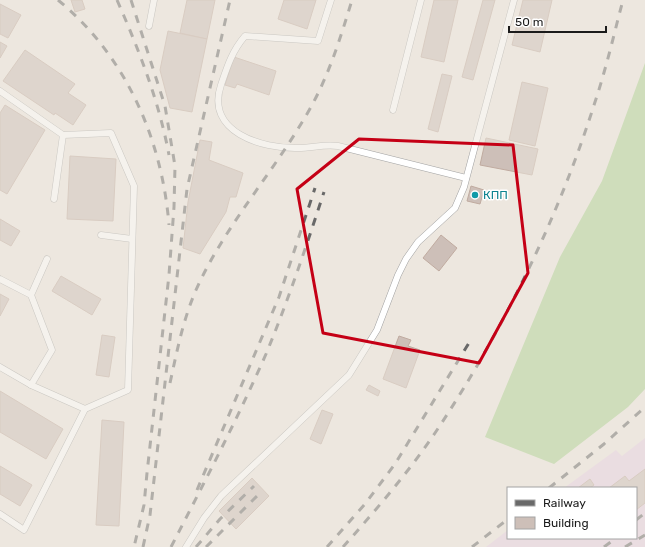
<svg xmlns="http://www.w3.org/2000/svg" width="645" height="547" font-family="Rubik,sans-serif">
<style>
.industrial{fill:#e7d0e5}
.forest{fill:#aad090}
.building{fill:#cdbfb8;stroke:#c0aba0}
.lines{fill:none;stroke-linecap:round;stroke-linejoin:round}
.lane-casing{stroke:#a2a2a2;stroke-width:7}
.lane{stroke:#fff;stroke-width:6}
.rail{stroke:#696969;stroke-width:3;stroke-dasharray:8 8;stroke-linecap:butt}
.marked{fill:none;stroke:#c50016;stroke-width:3;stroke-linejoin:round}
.culture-dot{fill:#0f9aa8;stroke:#fff;stroke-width:1.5}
.labels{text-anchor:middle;stroke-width:3;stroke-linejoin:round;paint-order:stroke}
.culture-label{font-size:12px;fill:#0d838f;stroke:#fff;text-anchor:start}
</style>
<rect width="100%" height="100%" fill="#ede7df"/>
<path class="industrial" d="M645,438V547H486L508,530V538H636V488H564L616,450L622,456Z"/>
<path class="forest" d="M645,63V389L628,407L554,464L485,437L560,257L602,181Z"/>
<g class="building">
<path d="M71,0H82L85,9L75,12Z"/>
<path d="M187,0H215L207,39L180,33Z"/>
<path d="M284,0H316L307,29L278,19Z"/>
<path d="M434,0H458L444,62L421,57Z"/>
<path d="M483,0H495L473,80L462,77Z"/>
<path d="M523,0H552L540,52L512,45Z"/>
<path d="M0,4L21,15L8,38L0,34Z"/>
<path d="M168,31L207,39L192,112L170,108L160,70Z"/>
<path d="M0,42L7,46L0,58Z"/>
<path d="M25,50L75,84L68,93L86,105L73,125L55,113L54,115L3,81Z"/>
<path d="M234,57L276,71L269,95L237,84L235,88L225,85Z"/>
<path d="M442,74L452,76L438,132L428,129Z"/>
<path d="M522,82L548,88L535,146L509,140Z"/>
<path d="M5,105L45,130L7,194L0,190V113Z"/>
<path d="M486,138L538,149L532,175L480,165Z"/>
<path d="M200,140L212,142L209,160L243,173L236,197H230L226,212L200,254L183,248L188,202Z"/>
<path d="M70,156L116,159L113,221L67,219Z"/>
<path d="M471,186L484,190L480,204L467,201Z"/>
<path d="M0,219L20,231L11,246L0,240Z"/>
<path d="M441,235L457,248L439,271L423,258Z"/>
<path d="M61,276L101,299L92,315L52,291Z"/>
<path d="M0,294L9,299L0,316Z"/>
<path d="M102,335L115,337L109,377L96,375Z"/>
<path d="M399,336L411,340L408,346L420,350L406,388L383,379Z"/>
<path d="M369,385L380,391L378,396L366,390Z"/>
<path d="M0,391L63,429L46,459L0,432Z"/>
<path d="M322,410L333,414L321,444L310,439Z"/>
<path d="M102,420L124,422L119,526L96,525Z"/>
<path d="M0,466L32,485L20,506L0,494Z"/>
<path d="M645,469V503L636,510V488H609L625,476L629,481Z"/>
<path d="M252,478L269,496L236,529L219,511Z"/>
<path d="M590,479L594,485L590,488H578Z"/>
</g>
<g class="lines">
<defs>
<g id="lane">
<path d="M331,0L318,41L245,36C232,51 227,67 221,85C205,132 262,149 298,148C312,148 324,144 338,146L466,178"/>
<path d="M149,26L154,0"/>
<path d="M0,91L63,135L111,133L134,186L128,390L85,409L24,530L0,514"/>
<path d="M393,110L421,0"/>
<path d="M54,199L63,135"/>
<path d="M101,235L132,239"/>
<path d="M0,279L31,295L47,259"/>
<path d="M31,295L52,350L31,385"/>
<path d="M0,367L31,385L85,409"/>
<path d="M186,547L204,518L221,496L349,375L377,330L398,275L406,259L418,242L455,208L464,187L514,0"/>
</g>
</defs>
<use href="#lane" class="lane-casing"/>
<use href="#lane" class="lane"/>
<g class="rail">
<path d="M58,0C126,56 162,139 169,225"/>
<path d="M117,0C139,50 159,101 169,155"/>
<path d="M131,0L165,106L175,166L174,207L169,275L147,473L144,505L134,547"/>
<path d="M170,383C177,351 183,320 196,290C226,223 277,169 312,105C330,72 341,36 352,0"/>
<path d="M549,488L604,444L645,407"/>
<path d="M197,490L279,297L315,188"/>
<path d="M636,520L645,513"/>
<path d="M143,547L150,515L187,189L230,0"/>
<path d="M171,547C204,483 237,420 266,354C288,301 306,247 324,192"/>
<path d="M196,547L220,519L254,486"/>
<path d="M206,547L260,493"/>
<path d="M327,547L365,504L395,464L472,338"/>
<path d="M343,547C375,511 408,473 435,433C503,331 558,219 595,102C606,69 614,34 623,0"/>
<path d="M472,547L508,519"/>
<path d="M604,547L616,538"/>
<path d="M625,547L645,535"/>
</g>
</g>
<path d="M0 0H645V547H0ZM359,139L513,145L528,273L479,363L323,333L297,189Z" fill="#ede7df" fill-opacity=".55" fill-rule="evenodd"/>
<path class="marked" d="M359,139L513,145L528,273L479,363L323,333L297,189Z"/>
<circle class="culture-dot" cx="475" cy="195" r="4"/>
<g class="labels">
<g class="culture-label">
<text x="483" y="199">КПП</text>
</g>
</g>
<rect x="507" y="487" width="130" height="52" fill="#ffffff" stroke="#a4a4a4"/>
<rect x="515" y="500" width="20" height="6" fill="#696969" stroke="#a4a4a4"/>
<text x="543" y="507" font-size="12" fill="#1b1b1b">Railway</text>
<rect x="515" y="517" width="20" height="12" fill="#cdbfb8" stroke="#a4a4a4"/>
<text x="543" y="527" font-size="12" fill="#1b1b1b">Building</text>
<path d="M509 26v6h97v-6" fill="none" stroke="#1b1b1b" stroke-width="2"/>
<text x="515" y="26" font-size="12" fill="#1b1b1b" stroke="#ffffff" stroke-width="3" paint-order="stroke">50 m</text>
</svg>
